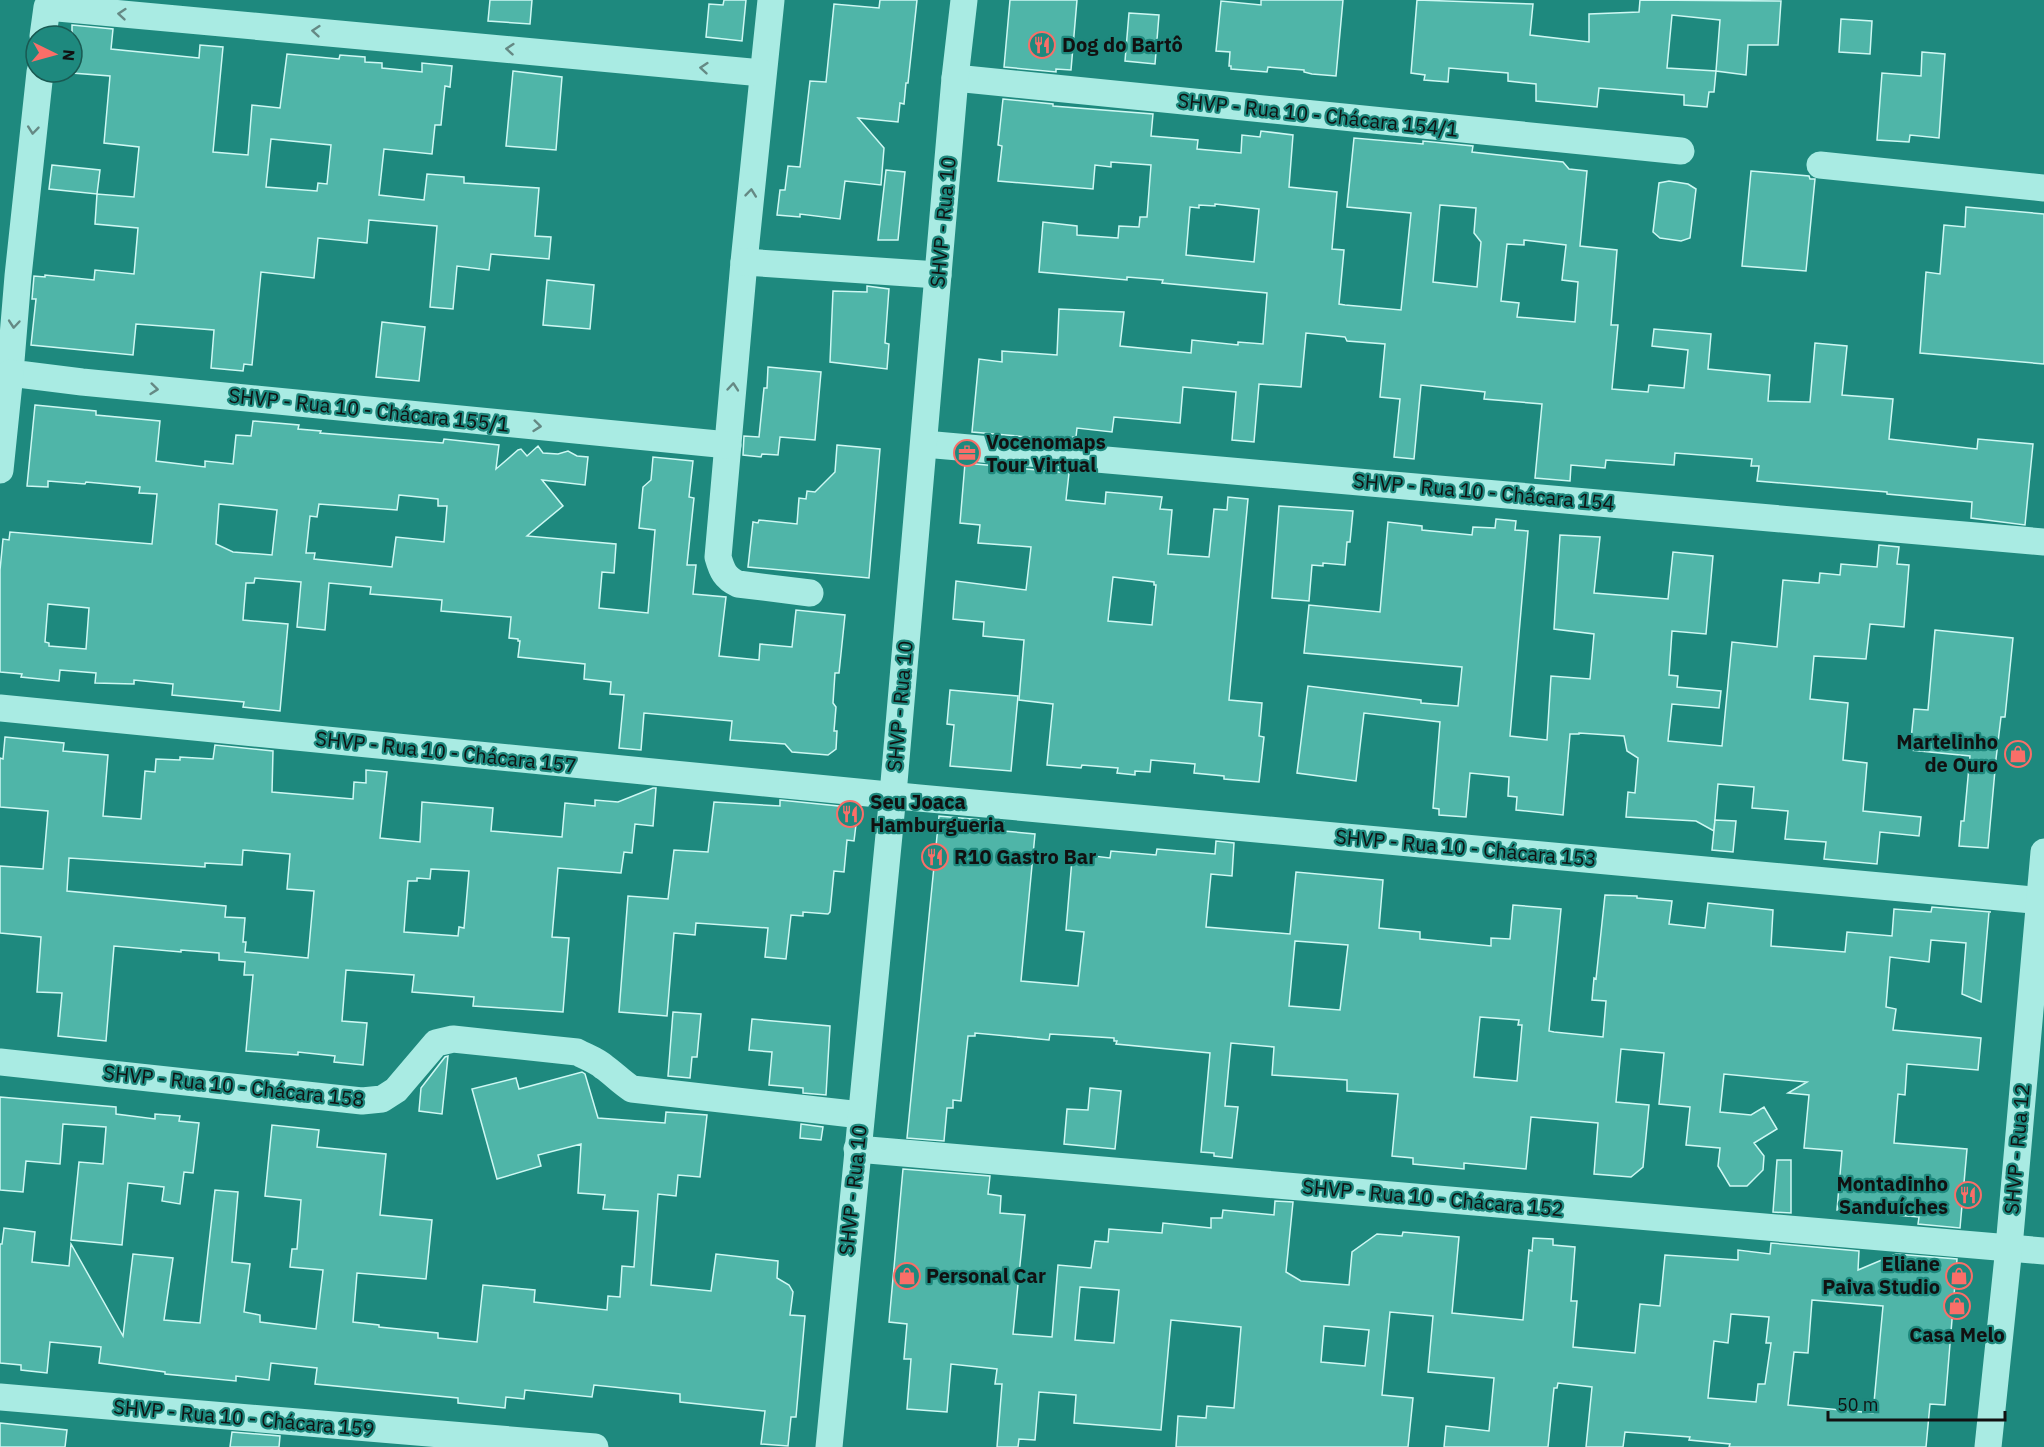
<svg xmlns="http://www.w3.org/2000/svg" width="2044" height="1447" font-family="'IBM Plex Sans',sans-serif">
<style>
.building{fill:#4fb5a8;stroke:#cef8f3;stroke-width:1.5;fill-rule:evenodd}
.lines{fill:none;stroke-linecap:round;stroke-linejoin:round}
.minor{stroke:#a9ebe3;stroke-width:27}
.oneway{stroke:#658984}
.labels{text-anchor:middle;stroke-width:4.5;stroke-linejoin:round;paint-order:stroke}
.poi-label{font-size:20px;font-weight:bold;fill:#111;stroke:#1e897e;text-anchor:start}
.street-label{font-size:20px;fill:#111;stroke:#1e897e}
</style>
<rect width="100%" height="100%" fill="#1e897e"/>
<g class="building">
<path d="M490,0H532L530,24L488,21Z"/>
<path d="M724,0H746L742,41L706,37L709,4L723,5Z"/>
<path d="M880,0H917L908,83H906L904,104L900,103L898,122L858,118L884,148L881,185L845,181L840,219L800,214V217L777,215L780,190H785L788,166L800,167L810,81L826,82L834,4L879,8Z"/>
<path d="M1010,0H1077L1071,70L1056,69V72L1004,67Z"/>
<path d="M1261,0H1343L1336,76L1312,74L1304,72V70L1268,67L1267,72L1231,69V66H1229L1230,52L1216,51L1221,1L1261,5Z"/>
<path d="M1417,0L1533,4L1530,35L1589,42V14L1639,12L1640,0L1781,1L1778,45H1748L1746,75L1716,71L1720,20L1672,15L1667,68L1716,71L1714,92H1709L1707,107L1684,105V95L1599,88L1597,107L1536,101V84L1508,81V73L1449,68L1448,82L1424,80L1425,75L1411,73Z"/>
<path d="M1129,13L1159,15L1155,64L1125,61Z"/>
<path d="M1841,19L1872,21L1870,54L1839,52Z"/>
<path d="M72,25L113,29L111,49L199,58L200,45L223,47L213,152L248,155L252,105L280,108L287,54L339,59L340,55L365,57V62L382,63V68L422,72V63L452,66L450,87L445,86L441,125H435L432,154L384,149L379,195L424,200L427,174L464,177V183L539,188L535,236L551,237L549,259L491,254L489,270L457,266L453,309L430,307L437,226L369,220L367,243L318,238L314,278L261,272L252,365L244,364L243,371L211,368L214,330L136,324L133,355L31,345L36,299H32L34,276L45,277V275L94,280L95,270L134,274L138,228L95,224L97,194L134,197L139,147L104,143L110,76L72,73ZM271,139L331,145L327,184L318,183L317,191L266,187Z"/>
<path d="M1922,52L1945,54L1939,138L1910,135L1909,142L1877,140L1882,73L1921,76Z"/>
<path d="M513,71L562,77L556,150L506,146Z"/>
<path d="M1003,99L1053,104V106L1153,114L1151,136L1198,140L1197,149L1241,153L1242,135L1260,137L1261,131L1293,135L1289,187L1337,192L1332,249L1344,250L1339,304L1345,305L1401,310L1411,213L1347,207L1354,138L1423,144V141L1473,146L1472,152L1563,162L1569,169L1587,171L1580,246L1617,250L1611,325H1618L1612,389L1648,392L1649,385L1684,388L1688,350L1652,346L1654,329L1711,334L1708,369L1770,375L1768,401L1810,402L1815,343L1847,346L1842,395L1893,399L1889,439L1977,449L1978,439L2033,444L2025,525L1971,518L1972,502L1887,494V492L1757,481L1759,466H1751L1752,459L1675,453L1674,465L1606,460L1605,468L1571,465L1570,481L1535,478L1542,404L1484,399L1485,392L1421,385L1414,459L1394,457L1400,399L1380,397L1385,344L1347,341L1345,337L1306,333L1301,387L1259,384L1254,442L1232,440L1236,392L1183,387L1180,423L1114,417L1112,432L1077,428L1076,437H1073V441L972,432L979,359L1002,362V351L1057,355L1059,309L1124,312L1120,346L1191,353L1192,340L1238,345V342L1263,344L1267,293L1162,283L1163,280L1127,277V280L1039,272L1043,222L1077,226V235L1118,238L1119,226L1139,227L1140,217H1147L1151,165L1111,162V167L1095,165L1093,189L998,181L1002,146L998,145ZM1215,204L1259,209L1254,262L1186,255L1190,207L1199,208V205L1215,206ZM1440,205L1476,208L1474,233L1481,242L1477,287L1433,282ZM1524,240L1566,245L1562,280L1578,282L1575,322L1517,317L1519,303L1501,301L1507,244L1524,245Z"/>
<path d="M52,165L100,170L97,194L49,189Z"/>
<path d="M886,170L905,172L898,240H878Z"/>
<path d="M1751,171L1809,176L1810,179H1815L1806,271L1742,266Z"/>
<path d="M1669,181L1688,184L1696,189L1690,238L1681,241L1660,238L1653,232L1659,183Z"/>
<path d="M1966,207L2044,214V364L1920,353L1926,272L1940,274L1944,225L1965,227Z"/>
<path d="M547,280L594,285L590,329L543,325Z"/>
<path d="M867,286L889,289L885,343L889,344L887,369L830,362L833,291L867,292Z"/>
<path d="M382,322L425,327L419,381L376,377Z"/>
<path d="M768,367L821,372L815,440L780,437L778,455L762,454L761,457L743,455L744,436L759,437L764,388H767Z"/>
<path d="M35,405L96,411V415L160,421L156,461L205,467V461L233,464L236,435L251,436L253,421L299,425L298,429L321,431L320,433L443,443L444,439L499,445L496,469L518,450L521,449L527,456L538,446L543,453L558,454L568,451L577,456L588,457L585,485L542,480L563,506L527,536L616,544L614,573L602,572L599,608L648,613L655,530L639,528L643,487L651,480L653,457L693,461L689,497L694,498L687,565H696L693,594L726,597L719,656L759,660L760,644L792,647L796,610L845,615L839,673H835L833,703L836,707L834,731H837L836,749L828,755L792,752L785,744L730,740L732,721L644,713L641,750L619,748L624,695L610,694L611,682L584,679L585,664L518,657L520,641H518V639L509,638L511,617L441,611L442,600L370,594L371,587L329,583L325,630L297,627L301,582L255,578L254,583H246L243,620L288,624L280,711L243,707L244,702L172,695L173,684L134,680V684L95,683L96,673L60,670L59,681L21,677L22,674L0,672V570L3,539L9,540L10,532L152,544L157,494L139,493L140,487L86,482L85,484L48,481V487L27,486ZM399,495L438,499V506H447L444,542L396,537L392,567L314,559L315,553H306L310,516L317,517L319,504L397,510ZM219,504L277,510L272,555L233,552L216,544ZM48,604L89,608L86,649L49,646V643L45,642Z"/>
<path d="M837,445L880,449L869,578L748,567L753,522L758,523L759,520L797,524L799,498L806,499L807,491L815,492L835,472Z"/>
<path d="M965,463L1069,473L1066,500L1105,504L1106,492L1162,497L1160,509L1172,510L1168,554L1209,557L1214,509L1227,510L1228,497L1248,499L1229,700L1262,703L1259,736L1264,737L1259,782L1224,779V776L1194,773L1195,764L1151,760L1150,772L1135,771V775L1117,773L1118,768L1082,765L1081,768L1047,765L1053,704L1019,700L1024,640L983,636L984,622L953,619L956,581L1026,590L1031,547L978,543L980,525L960,523ZM1113,577L1154,582V585H1156L1152,625L1108,621Z"/>
<path d="M1279,506L1353,511L1350,542H1347L1345,565L1323,563V566L1312,565L1309,601L1272,598Z"/>
<path d="M1496,519L1516,521L1515,530L1528,531L1510,736L1547,740L1551,676L1590,679L1594,634L1554,629L1560,535L1600,537L1594,593L1668,599L1673,552L1713,556L1706,634L1672,631L1669,675L1678,676L1677,687L1721,691L1719,708L1672,704L1668,741L1722,746L1732,642L1777,647L1783,580L1819,583L1820,573L1840,575L1841,564L1877,567L1879,545L1899,547L1897,564L1909,565L1904,627L1870,624L1866,659L1814,656L1810,699L1848,703L1843,760L1867,763L1863,811L1921,817L1919,836L1880,832L1877,864L1824,859L1826,842L1785,839L1788,811L1752,808L1754,787L1718,784L1714,831L1696,821L1626,817L1628,792L1635,793L1638,758L1627,751L1624,736L1579,733V734H1570L1563,815L1516,810L1517,797L1508,796L1509,777L1470,773L1466,817L1439,815V809L1433,808L1440,722L1364,713L1356,781L1297,773L1308,686L1421,700V703L1458,706L1462,667L1304,653L1309,605L1380,612L1388,522L1422,526V530L1472,535L1473,527L1495,528Z"/>
<path d="M1935,630L2013,638L2005,717H2001L1996,759L1988,848L1959,846L1961,821H1964L1970,756L1910,750L1914,709L1928,710Z"/>
<path d="M950,690L1018,696L1011,771L950,766L954,725L947,724Z"/>
<path d="M5,737L64,743L63,751L108,755L103,816L141,819L145,771L155,772L156,759L180,760V757L213,759L215,745L273,751L272,792L353,799L354,782L366,783V770L387,772L380,838L420,842L422,802L493,808L491,831L562,837L565,803L595,806V800L618,802L653,788H656L653,826L635,824L632,853L624,852L621,873L558,868L552,937L569,938L563,1012L473,1006L474,997L412,992L414,975L346,970L342,1021L367,1023L363,1065L334,1062L335,1056L298,1052V1055L246,1051L253,975H244L245,962L219,960V953L181,950V952L114,946L106,1041L58,1036L62,993L37,992L41,937L0,933V866L43,869L48,811L0,807V758L3,759ZM243,850L290,854L287,889L314,891L308,958L245,952L246,942H243L245,918L225,917L226,906L67,891L69,858L205,867V863L242,865ZM431,869L469,871L464,928L459,927L458,936L404,932L408,881H417V878L430,879Z"/>
<path d="M780,800L858,808L854,841L847,840L844,872L834,871L830,912L828,914L803,912V916L791,915L786,959L765,957L768,928L696,923L695,935L674,933L667,1016L619,1012L628,896L668,899L674,850L708,852L714,802L780,806Z"/>
<path d="M939,816L1004,822V831L1035,834L1021,981L1078,986L1084,932L1066,930L1072,859L1084,861L1085,855L1110,858L1111,851L1156,855L1157,849L1215,854L1216,841L1234,843L1232,876L1211,874L1206,927L1290,934L1296,872L1383,880L1379,928L1420,932V939L1491,946V938L1510,939L1513,905L1561,909L1549,1031L1554,1032L1603,1037L1606,1001L1592,1000L1594,978L1596,979L1605,895L1637,896V898L1672,901L1669,924L1705,928L1708,903L1773,910L1771,946L1845,952L1847,932L1892,936L1894,909L1931,912L1932,907L1991,912H1989L1981,1002L1962,994L1966,943L1931,940L1929,962L1890,957L1886,1007L1896,1009L1893,1030L1981,1038L1978,1070L1907,1064L1905,1095L1898,1094L1894,1143L1967,1149L1960,1228L1918,1224L1919,1217L1837,1210L1842,1151L1804,1148L1809,1095L1788,1093L1807,1082L1724,1074L1720,1112L1751,1115L1764,1107L1777,1129L1754,1143L1764,1156L1763,1170L1747,1186H1730L1718,1166L1720,1148L1686,1145L1690,1107L1659,1104L1664,1053L1621,1049L1616,1102L1649,1105L1643,1167L1631,1177L1594,1174L1598,1123L1531,1117L1526,1169L1464,1163V1169L1413,1164V1158L1392,1156L1398,1094L1347,1091V1080L1272,1075L1274,1047L1231,1043L1225,1106L1238,1107L1232,1158L1214,1156V1153L1201,1152L1210,1053L1116,1044L1117,1041H1114V1038L1050,1034L1049,1040L975,1033V1036H968L961,1101L953,1100V1108H947L944,1141L907,1138ZM1295,941L1348,945L1340,1010L1289,1006ZM1480,1017L1519,1020L1518,1025H1522L1517,1081L1474,1077Z"/>
<path d="M1715,820L1736,821L1733,852L1712,850Z"/>
<path d="M673,1012L701,1014L697,1057H692L690,1078L668,1076Z"/>
<path d="M752,1019L830,1026L826,1095L803,1093V1088L769,1085L772,1052L749,1050Z"/>
<path d="M448,1056L442,1114L419,1111L421,1088L445,1057Z"/>
<path d="M582,1072L585,1074L598,1118L665,1123L666,1112L707,1115L700,1177L678,1175L676,1196L658,1194L651,1285L711,1291L716,1254L778,1261L777,1278L789,1285L793,1292L790,1315L805,1316L796,1417H791L788,1446L761,1444L765,1411L680,1402V1394L594,1385L592,1397L525,1390L524,1399L506,1397L505,1408L458,1403V1398L315,1384L317,1368L271,1363L269,1380L236,1376V1381L165,1374V1372L99,1363L101,1347L50,1342L47,1373L21,1370V1365L0,1363V1244H2L4,1228L35,1232L32,1262L69,1266L71,1244L123,1336L133,1254L173,1258L164,1320L200,1323L215,1190L238,1192L232,1262L250,1264L244,1312L260,1315V1322L316,1329L323,1270L290,1267L292,1249H297L301,1200L265,1196L272,1125L319,1130L317,1147L386,1154L380,1215L432,1220L426,1279L357,1273L353,1322L379,1325V1327L438,1333V1338L477,1342L483,1285L535,1290L534,1302L607,1310L608,1296L620,1297L622,1266L634,1267L638,1211L603,1209L605,1195L578,1193L581,1144L538,1155L541,1166L497,1179L472,1089L516,1078L519,1089Z"/>
<path d="M1090,1088L1121,1091L1115,1149L1064,1144L1067,1109L1088,1110Z"/>
<path d="M0,1097L116,1107V1114L155,1119V1114L180,1116L179,1121L199,1123L193,1173L184,1172L180,1204L162,1201L164,1187L128,1183L122,1245L71,1240L79,1162L103,1164L106,1127L63,1124L60,1164L26,1161L23,1192L0,1190Z"/>
<path d="M801,1124L823,1127L821,1140L800,1138Z"/>
<path d="M1777,1160H1791V1213L1773,1212Z"/>
<path d="M903,1169L990,1176L988,1194L1001,1196L1000,1213L1025,1215L1013,1334L1052,1337L1058,1265L1091,1268L1095,1241L1108,1242L1109,1229L1162,1233L1163,1223L1211,1228V1218H1222L1223,1210L1274,1215L1275,1201L1293,1202L1286,1272L1301,1281L1349,1285L1352,1252L1377,1234L1402,1236L1403,1232L1459,1237L1452,1313L1523,1320L1529,1250L1532,1251L1533,1238L1553,1239V1245L1575,1247L1571,1301H1577L1573,1347L1635,1353L1640,1304L1660,1306L1665,1255L1738,1260V1250L1770,1254L1771,1243L1859,1251L1858,1270L1896,1254L1957,1259L1945,1405L1930,1404L1926,1447H1729L1730,1444L1689,1440L1690,1437L1625,1432L1623,1447H1586L1592,1387L1558,1383L1557,1388H1554L1548,1447H1444L1446,1426L1489,1431L1494,1378L1428,1372L1433,1316L1390,1312L1382,1395L1413,1398L1408,1447H1176L1178,1416L1206,1418L1207,1406L1234,1408L1241,1327L1171,1320L1161,1430L1074,1423L1076,1395L1039,1392L1035,1440L1019,1439L1018,1447H997L1002,1384H995L997,1369L951,1364L947,1412L907,1409L911,1359H904L907,1324L889,1322ZM1080,1287L1119,1290L1114,1343L1075,1340ZM1812,1300L1883,1306L1873,1413L1788,1405L1794,1352L1808,1353ZM1731,1314L1769,1317L1766,1343H1771L1765,1384H1758L1756,1402L1708,1398L1714,1341L1728,1343ZM1324,1326L1369,1330L1365,1366L1321,1362Z"/>
<path d="M0,1423L67,1430L65,1447H0Z"/>
<path d="M232,1432L280,1436L279,1447H230Z"/>
</g>
<g class="lines">
<g class="minor">
<path d="M771,0L744,262L718,557C722,571 725,578 738,584L810,593"/>
<path d="M43,36L47,7L762,73"/>
<path d="M40,72L18,276L10,373L82,382L728,445"/>
<path d="M955,78L1681,151"/>
<path d="M1820,165L2044,188"/>
<path d="M744,262L938,275"/>
<path d="M924,444L2044,542"/>
<path d="M0,470L10,373"/>
<path d="M0,708L919,798L2044,901"/>
<path d="M0,1062L362,1101L382,1099L396,1090L436,1043L453,1039L577,1052C586,1057 596,1060 604,1067C614,1074 621,1082 632,1089L861,1115"/>
<path d="M857,1149L2044,1251"/>
<path d="M0,1397L595,1447"/>
<path d="M829,1447L893,794L955,78L964,0"/>
<path d="M1988,1447L2009,1247L2044,852"/>
</g>
</g>
<defs><path id="oneway-chevron" d="M-2-3.5L2.5 0L-2 3.5" fill="none" stroke-width="1.6" stroke-linecap="round" stroke-linejoin="round" transform="scale(1.5)"/></defs>
<g class="oneway">
<use href="#oneway-chevron" transform="translate(122 14) rotate(-175)"/>
<use href="#oneway-chevron" transform="translate(316 31) rotate(-175)"/>
<use href="#oneway-chevron" transform="translate(510 49) rotate(-175)"/>
<use href="#oneway-chevron" transform="translate(704 68) rotate(-175)"/>
<use href="#oneway-chevron" transform="translate(33 130) rotate(96)"/>
<use href="#oneway-chevron" transform="translate(751 193) rotate(-84)"/>
<use href="#oneway-chevron" transform="translate(14 324) rotate(95)"/>
<use href="#oneway-chevron" transform="translate(733 387) rotate(-85)"/>
<use href="#oneway-chevron" transform="translate(154 389) rotate(6)"/>
<use href="#oneway-chevron" transform="translate(537 426) rotate(6)"/>
</g>
<defs>
<symbol id="restaurant-ring" viewBox="-11 -11 22 22"><circle r="9.5" fill="#1e897e" stroke="#fa6e68" stroke-width="1.5"/><path d="M-5-6h1v4h1v-4h1v4h1v-4h1v5L-1.5 .5V6h-2V.5L-5-1ZM5-6V6H3V1.5H1.5Q1.5-4 5-6Z" fill="#fa6e68"/></symbol>
<symbol id="office-ring" viewBox="-11 -11 22 22"><circle r="9.5" fill="#1e897e" stroke="#fa6e68" stroke-width="1.5"/><path d="M-6-3h4V-5.5h4V-3h4V5H-6ZM-1-4.5V-3h2v-1.5ZM-6 0V1H6V0Z" fill="#fa6e68"/></symbol>
<symbol id="shop-ring" viewBox="-11 -11 22 22"><circle r="9.5" fill="#1e897e" stroke="#fa6e68" stroke-width="1.5"/><path d="M-5-2.5h2.3a2.7 3.5 0 0 1 5.4 0H5L5.5 6h-11ZM-1.5-2.5h3a1.5 2.3 0 0 0-3 0Z" fill="#fa6e68"/></symbol>
</defs>
<g fill-rule="evenodd">
<use href="#restaurant-ring" x="1027" y="30" width="30" height="30"/>
<use href="#office-ring" x="952" y="438" width="30" height="30"/>
<use href="#shop-ring" x="2003" y="739" width="30" height="30"/>
<use href="#restaurant-ring" x="835" y="799" width="30" height="30"/>
<use href="#restaurant-ring" x="920" y="842" width="30" height="30"/>
<use href="#restaurant-ring" x="1953" y="1180" width="30" height="30"/>
<use href="#shop-ring" x="892" y="1261" width="30" height="30"/>
<use href="#shop-ring" x="1944" y="1261" width="30" height="30"/>
<use href="#shop-ring" x="1942" y="1291" width="30" height="30"/>
</g>
<g class="labels">
<g class="poi-label">
<text x="1062" y="52">Dog do Bartô</text>
<text x="986" y="449">Vocenomaps<tspan x="986" dy="23">Tour Virtual</tspan></text>
<text x="1998" y="749" text-anchor="end">Martelinho<tspan x="1998" dy="23">de Ouro</tspan></text>
<text x="870" y="809">Seu Joaca<tspan x="870" dy="23">Hamburgueria</tspan></text>
<text x="954" y="864">R10 Gastro Bar</text>
<text x="1948" y="1191" text-anchor="end">Montadinho<tspan x="1948" dy="23">Sanduíches</tspan></text>
<text x="1940" y="1271" text-anchor="end">Eliane<tspan x="1940" dy="23">Paiva Studio</tspan></text>
<text x="926" y="1283">Personal Car</text>
<text x="1957" y="1342" text-anchor="middle">Casa Melo</text>
</g>
<g class="street-label">
<text transform="translate(1318 115) rotate(6)" y="7">SHVP - Rua 10 - Chácara 154/1</text>
<text transform="translate(943 222) rotate(-85)" y="7">SHVP - Rua 10</text>
<text transform="translate(369 410) rotate(6)" y="7">SHVP - Rua 10 - Chácara 155/1</text>
<text transform="translate(1484 492) rotate(5)" y="7">SHVP - Rua 10 - Chácara 154</text>
<text transform="translate(900 706) rotate(-85)" y="7">SHVP - Rua 10</text>
<text transform="translate(446 752) rotate(6)" y="7">SHVP - Rua 10 - Chácara 157</text>
<text transform="translate(1466 848) rotate(5)" y="7">SHVP - Rua 10 - Chácara 153</text>
<text transform="translate(234 1086) rotate(6)" y="7">SHVP - Rua 10 - Chácara 158</text>
<text transform="translate(2017 1149) rotate(-85)" y="7">SHVP - Rua 12</text>
<text transform="translate(853 1190) rotate(-84)" y="7">SHVP - Rua 10</text>
<text transform="translate(1433 1198) rotate(5)" y="7">SHVP - Rua 10 - Chácara 152</text>
<text transform="translate(244 1418) rotate(5)" y="7">SHVP - Rua 10 - Chácara 159</text>
</g>
</g>
<g transform="translate(54 54) rotate(95)"><circle r="28" fill="#1e897e" stroke="#195952" stroke-width="1.5"/>
<path d="M0-4.5L10 22L0 15L-10 22Z" fill="#fa6e68"/>
<text y="-9" font-size="16" font-weight="bold" text-anchor="middle" fill="#111111">N</text>
</g>
<path d="M1828 1411v9h177v-9" fill="none" stroke="#111111" stroke-width="3"/>
<text x="1837" y="1411" font-size="18" fill="#111111" stroke="#1e897e" stroke-width="4.5" paint-order="stroke">50 m</text>
</svg>
